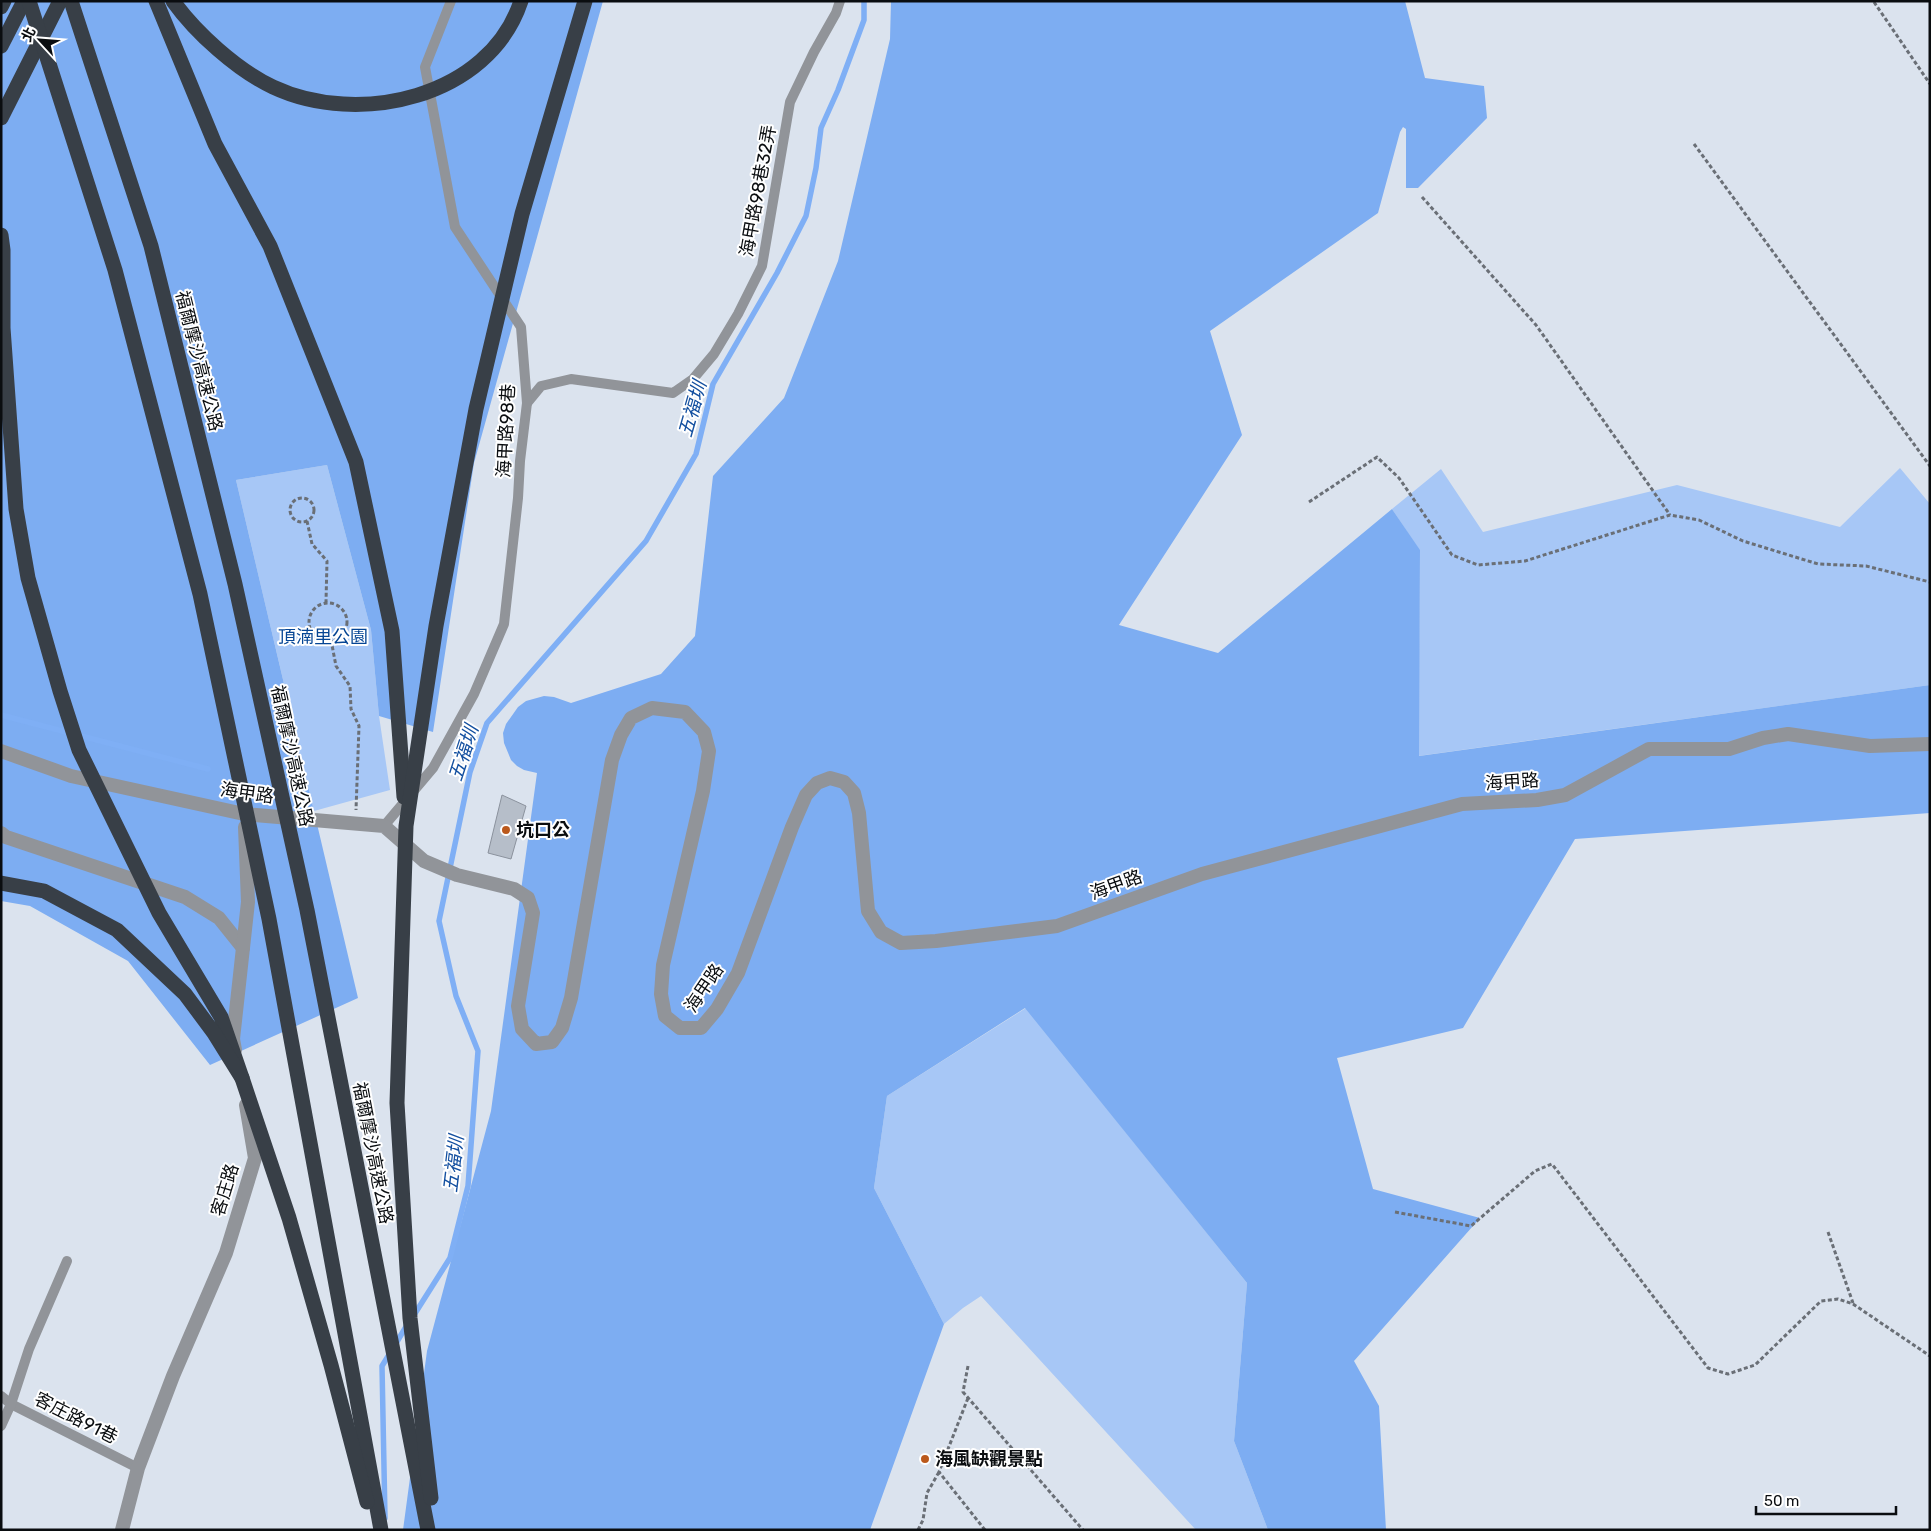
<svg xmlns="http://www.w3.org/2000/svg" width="1931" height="1531" font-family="Rubik,'Noto Sans TC',sans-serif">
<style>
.green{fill:#a7c7f6}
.forest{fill:#7dadf2}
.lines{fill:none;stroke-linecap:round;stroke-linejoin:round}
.stream{stroke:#7faff5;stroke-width:5.5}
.building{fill:#b6bec9;stroke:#8b929d}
.path{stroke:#6a6f76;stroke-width:3;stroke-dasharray:4 2.5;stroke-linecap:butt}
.service{stroke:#919499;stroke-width:10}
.minor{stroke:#919499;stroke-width:14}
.motorway{stroke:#383f47;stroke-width:15}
.motorway-bridge{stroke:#383f47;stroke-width:15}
.poi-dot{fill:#bb591c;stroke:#fff;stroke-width:2}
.labels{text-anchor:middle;stroke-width:4;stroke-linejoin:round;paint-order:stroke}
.street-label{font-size:18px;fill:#0a0d10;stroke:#fff}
.park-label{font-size:18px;fill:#054594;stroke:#fff}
.poi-label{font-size:18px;font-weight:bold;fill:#0a0d10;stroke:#fff;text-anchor:start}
.water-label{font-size:19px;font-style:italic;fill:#1450a0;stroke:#fff}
</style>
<rect width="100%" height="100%" fill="#dbe3ee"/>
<g class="green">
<path d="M327,465L371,630L379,716L390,790L314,811L236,480Z"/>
<path d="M1900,468L1930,504V685L1418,756L1420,551L1392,509L1441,469L1483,532L1677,485L1840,527Z"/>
<path d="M1026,1008L1247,1283L1234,1441L1268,1530H1196L981,1296L963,1308L944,1324L874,1188L887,1096Z"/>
</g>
<g class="forest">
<path d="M1,1H603L474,463L433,732L379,716L371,630L327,465L236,480L358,998L210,1065L128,961L30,906L1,901Z"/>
<path d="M891,1H1405L1425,78L1484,86L1487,118L1418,188H1406V129L1403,127L1400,132L1378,213L1210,331L1242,435L1119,625L1218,653L1392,509L1420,550L1419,756L1930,685V813L1575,839L1463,1028L1337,1058L1373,1189L1480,1218L1354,1361L1379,1406L1386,1530H1268L1234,1441L1247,1283L1025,1008L887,1096L874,1188L944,1324L870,1530H403L427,1351L491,1111L537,773L524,770L517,766L511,760L504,743L503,733L506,724L518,707L526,701L544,696L554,697L571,703L661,674L695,636L713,476L784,398L838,261L890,39Z"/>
</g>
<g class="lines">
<g class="stream">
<path d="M1,715L208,769"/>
<path d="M414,1315L450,1258L468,1186L478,1051L456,996L439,921L470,772L487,723L646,541L696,454L713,384L777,273L806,216L816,168L821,128L838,90L864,20V1"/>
<path d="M395,1345L407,1325"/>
<path d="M385,1518L382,1366L390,1353"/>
</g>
</g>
<path class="building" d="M502,795L526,806L511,859L488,853Z"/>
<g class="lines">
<g class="path">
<path d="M1874,2L1930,84"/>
<path d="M1694,144L1930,466"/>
<path d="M1422,197L1536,325L1670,515"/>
<circle cx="302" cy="510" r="12"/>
<path d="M1309,502L1377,457L1399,478L1452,555L1478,565L1525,561L1670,515L1699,520L1743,541L1818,564L1866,566L1930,582"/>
<path d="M307,521L312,544L327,561L326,602"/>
<circle cx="328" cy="622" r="19"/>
<path d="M331,640L336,666L350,686L351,709L359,726L356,810"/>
<path d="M1395,1212L1471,1226L1535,1171L1552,1164L1708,1368L1728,1374L1755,1365L1821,1301L1838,1299L1853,1304L1930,1356"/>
<path d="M1828,1232L1853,1303"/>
<path d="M968,1366L963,1392L1083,1530"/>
<path d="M968,1398L939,1472L985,1530"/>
<path d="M918,1530L923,1520L927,1493L939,1472"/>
</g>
<g class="service">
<path d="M527,403L541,386L571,379L673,393L693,379L714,354L738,314L762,266L790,102L814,52L836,13L840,1"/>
<path d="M384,826L433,768L474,694L504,624L518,498L520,461L527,403L521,327L455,227L425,67L451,1"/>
<path d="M1,1396L11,1404L138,1468"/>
<path d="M1,1426L11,1404L29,1349L67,1261"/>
</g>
<g class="minor">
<path d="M1,751L71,776L244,814L384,826L424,861L457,875L514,889L528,898L533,913L518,1006L522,1029L536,1044L552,1042L562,1028L571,998L612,760L621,735L631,718L652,708L685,712L704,732L709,751L703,791L663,965L661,994L665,1016L680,1028H701L717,1009L738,973L792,827L806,795L817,783L830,778L844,782L854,793L859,813L868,911L881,932L901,943L936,941L1057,926L1202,874L1462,804L1537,800L1565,795L1649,749H1729L1763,738L1788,734L1870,746L1930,744"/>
<path d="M1,833L6,837L185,897L219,918L243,948"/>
<path d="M235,1050L233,1039L248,902L245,827"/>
<path d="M122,1530L138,1468L173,1376L226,1253L255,1158L246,1105"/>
</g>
<g class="motorway">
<path d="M1,7L4,1"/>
<path d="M1,46L24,1"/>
<path d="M1,118L60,1"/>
</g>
<g class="motorway-bridge">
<path d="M29,1L115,270L200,594L269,919L381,1530"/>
<path d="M71,1L151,246L235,584L307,910L428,1530"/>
<path d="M156,1L215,144L270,246L356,462L392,631L404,797"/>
<path d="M173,1C196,33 237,70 273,87C358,127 489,98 521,1"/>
<path d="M1,235L3,250V328L16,509L28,578L60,691L79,750L159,913L221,1017L242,1078"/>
<path d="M1,883L44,891L117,930L185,994L214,1033L242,1078L289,1218L331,1365L367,1502"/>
<path d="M431,1498L410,1318L397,1103L406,826L436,626L476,409L522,214L585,1"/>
</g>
</g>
<g class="poi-dot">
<circle cx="506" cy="830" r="5"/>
<circle cx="925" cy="1459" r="5"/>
</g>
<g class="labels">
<g class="street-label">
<text transform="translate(758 191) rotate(-80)" y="6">海甲路98巷32弄</text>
<text transform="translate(199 361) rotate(76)" y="6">福爾摩沙高速公路</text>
<text transform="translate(506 431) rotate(-87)" y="6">海甲路98巷</text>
<text transform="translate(292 756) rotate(78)" y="6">福爾摩沙高速公路</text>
<text transform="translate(1512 782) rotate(-4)" y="6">海甲路</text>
<text transform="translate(247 793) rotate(8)" y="6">海甲路</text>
<text transform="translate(1116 885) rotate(-20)" y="6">海甲路</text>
<text transform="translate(704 988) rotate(-56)" y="6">海甲路</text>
<text transform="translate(373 1153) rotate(79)" y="6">福爾摩沙高速公路</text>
<text transform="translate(225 1190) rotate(-73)" y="6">客庄路</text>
<text transform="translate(76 1418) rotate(27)" y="6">客庄路91巷</text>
</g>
<g class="park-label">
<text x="323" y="643">頂湳里公園</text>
</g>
<g class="poi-label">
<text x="516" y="836">坑口公</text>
<text x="935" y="1465">海風缺觀景點</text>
</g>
<g class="water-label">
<text transform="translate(692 409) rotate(-74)" y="7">五福圳</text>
<text transform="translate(463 753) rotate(-72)" y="7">五福圳</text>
<text transform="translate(453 1164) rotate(-83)" y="7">五福圳</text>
</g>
</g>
<rect width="1931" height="1531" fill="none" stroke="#0a0d10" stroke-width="5"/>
<g transform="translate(40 40) rotate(296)" stroke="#ffffff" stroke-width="4" paint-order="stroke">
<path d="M0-4L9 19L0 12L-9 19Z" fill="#0a0d10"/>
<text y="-8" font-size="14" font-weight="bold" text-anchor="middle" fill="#0a0d10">北</text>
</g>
<path d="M1756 1506v8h140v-8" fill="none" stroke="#0a0d10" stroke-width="2.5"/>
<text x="1764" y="1506" font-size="15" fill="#0a0d10" stroke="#ffffff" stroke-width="4" paint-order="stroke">50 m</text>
</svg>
